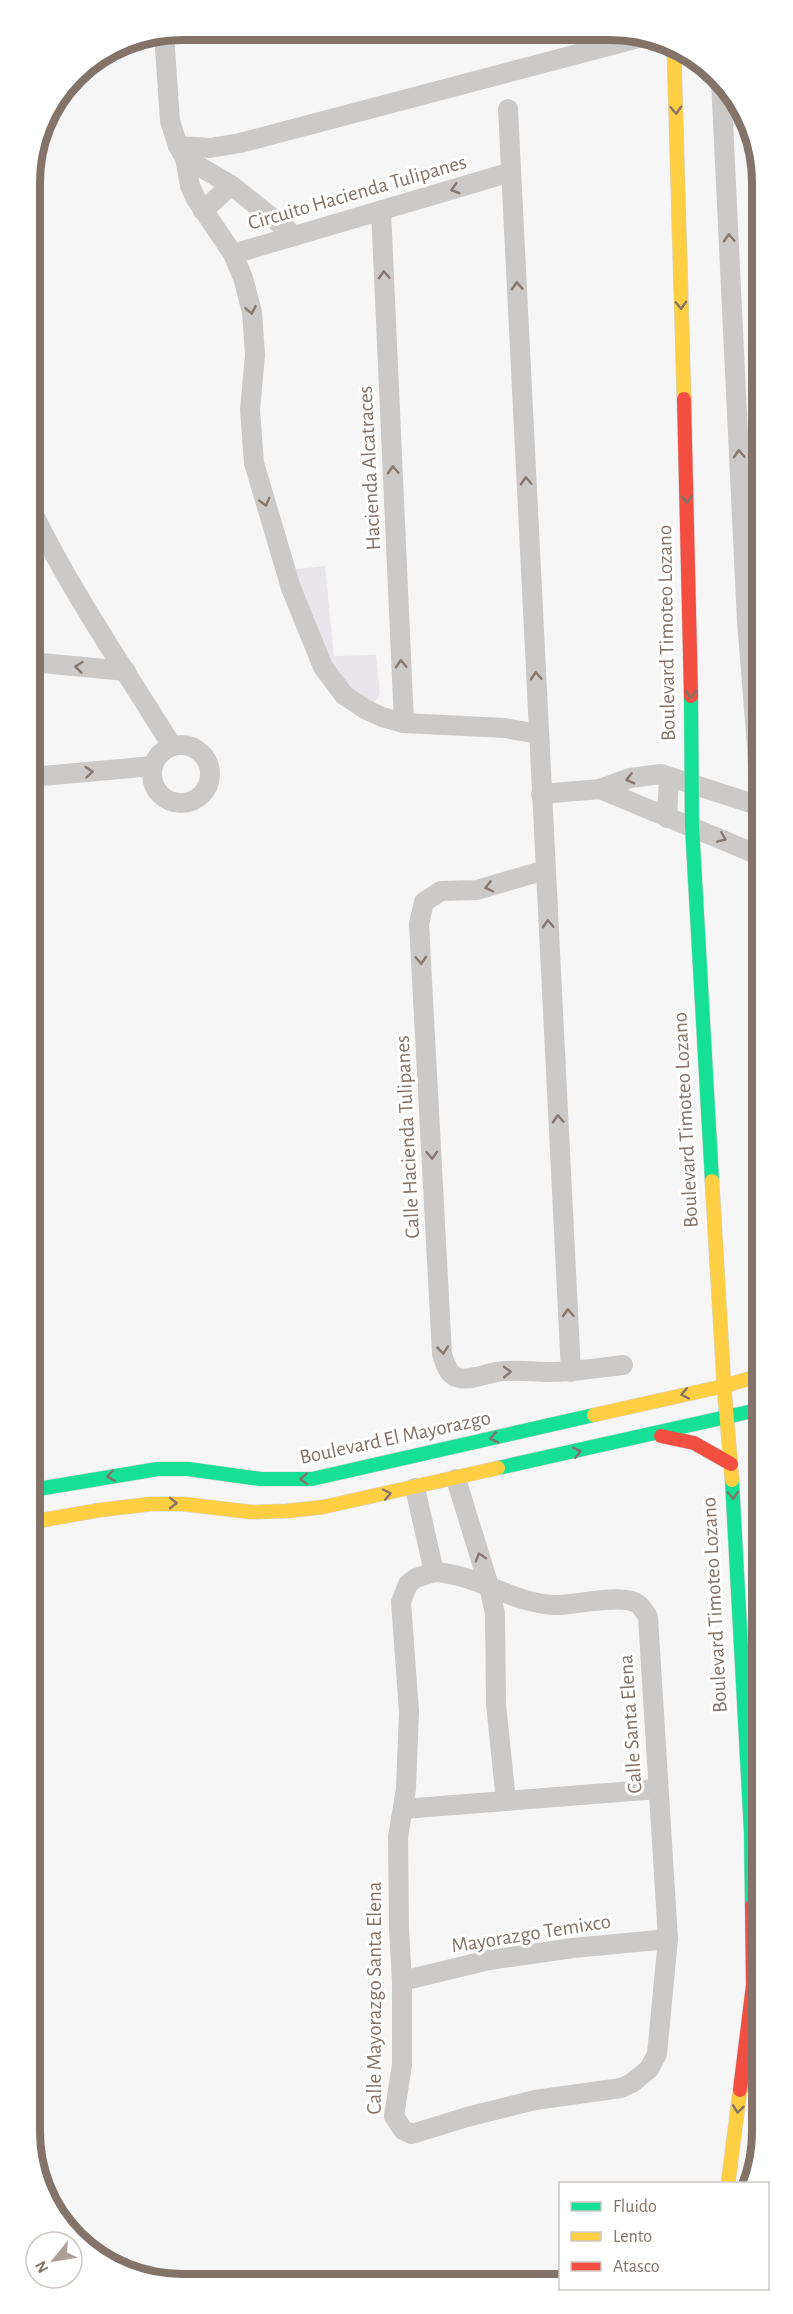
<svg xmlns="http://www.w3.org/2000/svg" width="793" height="2314" font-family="'Alegreya Sans',sans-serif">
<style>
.green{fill:#e8e6ea}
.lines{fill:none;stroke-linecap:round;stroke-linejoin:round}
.fast-casing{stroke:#d4d3d2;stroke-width:15}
.slow-casing{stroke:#d4d3d2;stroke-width:15}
.jam-casing{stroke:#d4d3d2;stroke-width:15}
.street{stroke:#cccac9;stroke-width:20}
.fast{stroke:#16e098;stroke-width:14}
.slow{stroke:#ffcf43;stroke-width:14}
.jam{stroke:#f24e42;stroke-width:14}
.oneway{stroke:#837369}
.oneway2{stroke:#87776e}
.labels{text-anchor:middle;stroke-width:6;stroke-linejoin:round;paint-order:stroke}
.street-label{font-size:21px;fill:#837369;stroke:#fff}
.rim{fill:none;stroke:#837369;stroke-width:8}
</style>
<rect width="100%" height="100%" fill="#f6f6f6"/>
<path class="green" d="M325,566L334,656L376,655L380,694L373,704L345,691L286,570Z"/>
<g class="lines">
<defs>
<g id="fast">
<path d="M691,696L692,826L712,1181"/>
<path d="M498,1468L762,1409"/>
<path d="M732,1480L751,1832L752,1906"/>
<path d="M32,1490L158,1469H188L261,1479H312L594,1415"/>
</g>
<g id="slow">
<path d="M674,51L684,399"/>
<path d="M712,1181L724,1386L732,1480"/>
<path d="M594,1415L724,1386L762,1375"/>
<path d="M32,1522L100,1510L151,1504H183L251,1512L287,1511L323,1507L498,1468"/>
<path d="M728,2184L740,2090"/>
</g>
<g id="jam">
<path d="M684,399L691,696"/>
<path d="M661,1436L694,1443L731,1464"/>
<path d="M740,2090L753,1985L752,1906"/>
</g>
</defs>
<use href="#fast" class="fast-casing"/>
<use href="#slow" class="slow-casing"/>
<use href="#jam" class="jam-casing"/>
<g class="street">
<path d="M164,34L170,121L178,146L185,158L190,186L196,199L233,254L243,278L252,312L255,355L250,410L254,463L291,588L323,667L344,695L365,709L382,717L404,723L505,728L538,734"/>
<path d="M721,80L747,622L757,746L761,839"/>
<path d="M508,109L571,1372"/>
<path d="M178,146L210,148L240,143L646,36"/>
<path d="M185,158L231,185L295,236"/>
<path d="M381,210L404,723"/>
<path d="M203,211L231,185"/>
<path d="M233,254L511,172"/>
<path d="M31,509C71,592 124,668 172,746"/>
<path d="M31,662L126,671"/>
<circle cx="181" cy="774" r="29"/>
<path d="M31,777L153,766"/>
<path d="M600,789L761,856"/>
<path d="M541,794L600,789L630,778L661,774L760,806"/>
<path d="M667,818L669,777"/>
<path d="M545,870L477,890L441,891L424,902L419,924L442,1354C445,1363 447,1373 456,1377C468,1382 484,1374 497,1372C514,1369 531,1372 548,1372C573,1372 598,1368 623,1365"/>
<path d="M456,1479L489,1586L495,1614L496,1704L506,1801"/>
<path d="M415,1488L434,1572"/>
<path d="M434,1572C477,1574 511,1603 554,1605C574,1606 627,1591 640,1606C643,1609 646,1614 648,1617L668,1939L657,2054L649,2069L632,2083L621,2088L535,2100L467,2117L412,2134L403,2130L394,2116L402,2065V1981L399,1929L398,1837L406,1789L409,1712L401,1602L408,1584L416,1578Z"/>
<path d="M403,1809L658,1789"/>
<path d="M402,1981L489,1960L573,1948L668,1939"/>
</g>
<use href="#fast" class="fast"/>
<use href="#slow" class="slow"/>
<use href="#jam" class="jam"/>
</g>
<defs><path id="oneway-chevron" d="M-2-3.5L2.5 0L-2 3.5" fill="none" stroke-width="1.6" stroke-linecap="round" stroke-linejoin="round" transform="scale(1.5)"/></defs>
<g class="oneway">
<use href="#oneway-chevron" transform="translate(676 110) rotate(88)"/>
<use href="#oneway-chevron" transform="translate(681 305) rotate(88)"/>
<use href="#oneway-chevron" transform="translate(687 499) rotate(88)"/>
<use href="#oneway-chevron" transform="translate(691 694) rotate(89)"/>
<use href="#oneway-chevron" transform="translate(685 1394) rotate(168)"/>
<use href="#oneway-chevron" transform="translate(494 1438) rotate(167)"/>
<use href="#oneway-chevron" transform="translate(577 1452) rotate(-13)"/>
<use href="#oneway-chevron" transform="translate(111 1476) rotate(170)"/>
<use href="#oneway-chevron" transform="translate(304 1479) rotate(176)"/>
<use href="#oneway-chevron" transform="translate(387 1494) rotate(-12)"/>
<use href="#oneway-chevron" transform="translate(733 1495) rotate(87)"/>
<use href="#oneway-chevron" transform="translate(173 1503)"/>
<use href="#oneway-chevron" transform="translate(738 2109) rotate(97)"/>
</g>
<g class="oneway2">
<use href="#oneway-chevron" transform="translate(455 189) rotate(164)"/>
<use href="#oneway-chevron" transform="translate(729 238) rotate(-93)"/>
<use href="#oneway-chevron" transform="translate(384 275) rotate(-93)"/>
<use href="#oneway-chevron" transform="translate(517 286) rotate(-93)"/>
<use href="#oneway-chevron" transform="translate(251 310) rotate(79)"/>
<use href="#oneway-chevron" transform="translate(739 454) rotate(-93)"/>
<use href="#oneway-chevron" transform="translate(393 470) rotate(-93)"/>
<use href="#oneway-chevron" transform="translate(526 481) rotate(-93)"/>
<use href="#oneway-chevron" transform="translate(265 502) rotate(75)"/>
<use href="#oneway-chevron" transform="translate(401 664) rotate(-93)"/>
<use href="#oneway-chevron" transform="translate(79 667) rotate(-174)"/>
<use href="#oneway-chevron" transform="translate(536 676) rotate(-93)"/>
<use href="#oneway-chevron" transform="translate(89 772) rotate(-5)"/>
<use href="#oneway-chevron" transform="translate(630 779) rotate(166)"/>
<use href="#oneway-chevron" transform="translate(722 838) rotate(23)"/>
<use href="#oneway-chevron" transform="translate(489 887) rotate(166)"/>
<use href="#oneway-chevron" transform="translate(548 924) rotate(-93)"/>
<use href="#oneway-chevron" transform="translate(421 960) rotate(87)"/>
<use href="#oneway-chevron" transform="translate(558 1119) rotate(-93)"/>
<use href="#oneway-chevron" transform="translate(432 1155) rotate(87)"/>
<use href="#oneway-chevron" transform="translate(568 1313) rotate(-93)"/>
<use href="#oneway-chevron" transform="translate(443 1350) rotate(84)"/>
<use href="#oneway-chevron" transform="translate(507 1372) rotate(-1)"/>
<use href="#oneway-chevron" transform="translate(480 1557) rotate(-107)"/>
</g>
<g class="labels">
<g class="street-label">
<text transform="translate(357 192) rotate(-16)" y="7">Circuito Hacienda Tulipanes</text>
<text transform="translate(369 468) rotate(-93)" y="7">Hacienda Alcatraces</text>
<text transform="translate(666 633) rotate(-91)" y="7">Boulevard Timoteo Lozano</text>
<text transform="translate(685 1120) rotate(-93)" y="7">Boulevard Timoteo Lozano</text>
<text transform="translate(407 1137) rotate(-93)" y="7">Calle Hacienda Tulipanes</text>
<text transform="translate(395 1437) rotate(-12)" y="7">Boulevard El Mayorazgo</text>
<text transform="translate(714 1605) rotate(-93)" y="7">Boulevard Timoteo Lozano</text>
<text transform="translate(630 1724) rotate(-94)" y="7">Calle Santa Elena</text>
<text transform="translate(531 1933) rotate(-9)" y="7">Mayorazgo Temixco</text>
<text transform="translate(374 1998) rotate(-90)" y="7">Calle Mayorazgo Santa Elena</text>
</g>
</g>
<path d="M0 0H793V2314H0ZM182 40H610A142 142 0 0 1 752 182V2132A142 142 0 0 1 610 2274H182A142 142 0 0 1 40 2132V182A142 142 0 0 1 182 40Z" fill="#fff" fill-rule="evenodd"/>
<path class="rim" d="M182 40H610A142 142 0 0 1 752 182V2132A142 142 0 0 1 610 2274H182A142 142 0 0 1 40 2132V182A142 142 0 0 1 182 40Z"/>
<rect x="559" y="2182" width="210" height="108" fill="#ffffff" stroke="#cdc7c3" stroke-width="1.5"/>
<rect x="571" y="2202" width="30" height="9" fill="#16e098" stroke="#cdc7c3" stroke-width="1.5"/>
<text x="613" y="2212" font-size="18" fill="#837369">Fluido</text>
<rect x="571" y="2232" width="30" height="9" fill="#ffcf43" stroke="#cdc7c3" stroke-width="1.5"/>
<text x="613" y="2242" font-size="18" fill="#837369">Lento</text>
<rect x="571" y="2262" width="30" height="9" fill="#f24e42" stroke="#cdc7c3" stroke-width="1.5"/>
<text x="613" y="2272" font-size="18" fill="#837369">Atasco</text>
<g transform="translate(54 2260) rotate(240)"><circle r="28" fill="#ffffff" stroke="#cdc7c3" stroke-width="1.5"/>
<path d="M0-4.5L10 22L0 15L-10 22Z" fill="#aba19a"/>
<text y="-9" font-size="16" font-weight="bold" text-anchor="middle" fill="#837369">N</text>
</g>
</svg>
